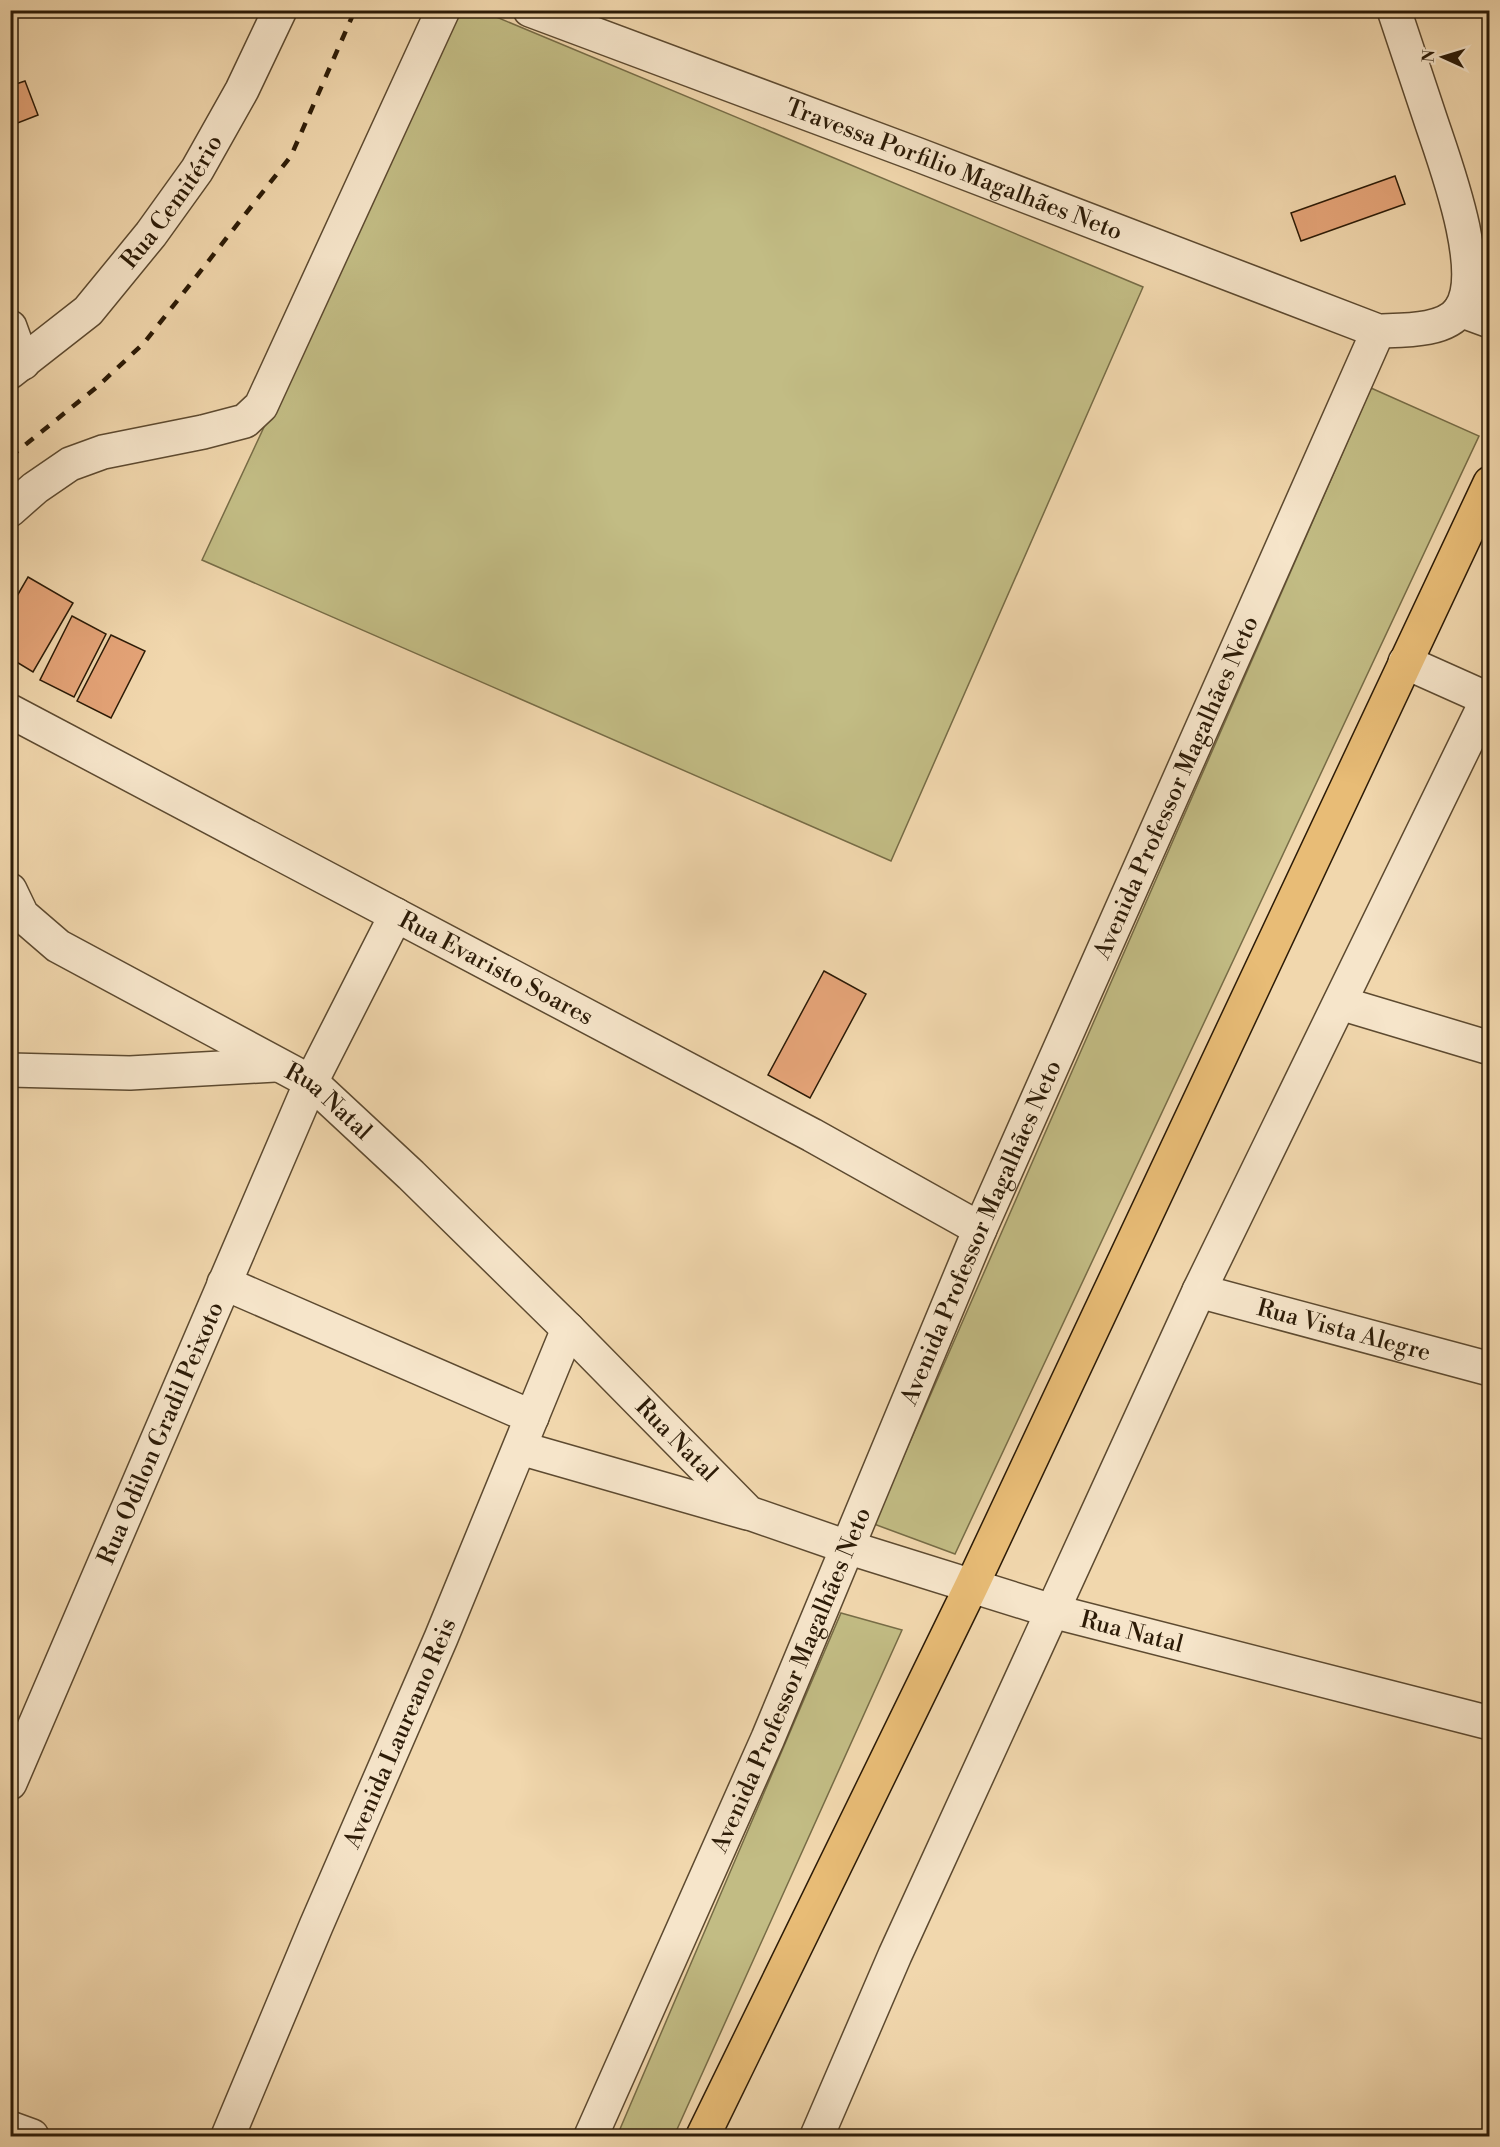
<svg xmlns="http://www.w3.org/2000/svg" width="1500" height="2147" font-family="'Libre Bodoni',serif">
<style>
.green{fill:#c2bc84;stroke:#776c46;stroke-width:1.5}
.building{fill:#e5a478;stroke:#2c1b07;stroke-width:1.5}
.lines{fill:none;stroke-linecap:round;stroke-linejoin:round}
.minor-casing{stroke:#5d4a30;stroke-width:36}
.major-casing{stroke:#2c1b07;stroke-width:36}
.minor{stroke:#f6e5ca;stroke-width:33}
.major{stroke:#e8bc76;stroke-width:33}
.rail{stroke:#2c1b07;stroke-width:4.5;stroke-dasharray:10 10;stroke-linecap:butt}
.labels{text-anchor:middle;stroke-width:4.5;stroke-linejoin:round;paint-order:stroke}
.street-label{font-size:24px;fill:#2c1b07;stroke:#f6e5ca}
</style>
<rect width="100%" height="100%" fill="#f1d7ad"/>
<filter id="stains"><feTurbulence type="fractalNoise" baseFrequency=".00333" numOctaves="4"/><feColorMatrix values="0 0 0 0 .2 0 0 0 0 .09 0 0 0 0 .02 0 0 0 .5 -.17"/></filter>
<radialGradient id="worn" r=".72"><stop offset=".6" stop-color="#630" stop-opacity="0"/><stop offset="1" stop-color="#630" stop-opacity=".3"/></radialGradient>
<g class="green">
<path d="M458,11H482L1143,287L891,861L202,560Z"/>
<path d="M1371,388L1479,436L955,1554L874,1524Z"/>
<path d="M841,1613L902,1630L674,2136H617Z"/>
</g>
<g class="building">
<path d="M25,81L38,115L10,126V86Z"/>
<path d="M1395,176L1405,204L1301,241L1291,213Z"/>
<path d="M28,577L73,603L33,672L10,658V608Z"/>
<path d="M72,616L106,634L74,697L40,680Z"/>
<path d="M111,635L145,651L111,718L77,701Z"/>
<path d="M824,971L866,994L810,1098L768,1075Z"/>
</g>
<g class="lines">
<defs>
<g id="minor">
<path id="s1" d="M530,10L916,154L1378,331C1402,330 1445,332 1460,310C1487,271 1443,158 1429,115C1417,80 1406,45 1394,10"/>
<path d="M1460,310L1490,321"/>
<path d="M10,327L23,363"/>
<path id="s2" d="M10,372L88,311L151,234L197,170L242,90L280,10"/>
<path d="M10,510L35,488L70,464L103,452L203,432L245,421L261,406L443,10"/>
<path d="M1405,662L1490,700"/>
<path id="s3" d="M10,711L812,1135L980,1229"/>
<path id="s4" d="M10,890L22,915L58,946L311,1082L411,1175L568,1329L749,1513L847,1547L1052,1611L1490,1723"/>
<path d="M1340,1003L1490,1048"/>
<path d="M10,1070L130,1073L275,1065"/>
<path d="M224,1283L532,1417"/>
<path id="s5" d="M1199,1291L1490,1369"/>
<path d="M520,1448L747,1513"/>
<path id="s6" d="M10,1783L311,1082L396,915"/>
<path d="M10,2128L32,2136"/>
<path id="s7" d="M228,2136L316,1926L441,1638L568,1329"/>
<path id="s8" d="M591,2136L768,1738L980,1229L1378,331"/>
<path d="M817,2136L895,1955L1199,1291L1490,694"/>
</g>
<path id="major" d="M703,2136L972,1585L1490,483"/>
</defs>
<use href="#minor" class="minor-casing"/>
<use href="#major" class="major-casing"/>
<use href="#minor" class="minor"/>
<use href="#major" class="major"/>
<path class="rail" d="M10,457L97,387L144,343L291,156L355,10"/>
</g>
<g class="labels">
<g class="street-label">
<text dy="8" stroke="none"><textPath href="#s1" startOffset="453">Travessa Porfilio Magalhães Neto</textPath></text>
<text dy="8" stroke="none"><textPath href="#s2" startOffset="237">Rua Cemitério</textPath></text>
<text dy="8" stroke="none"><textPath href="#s8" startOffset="1470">Avenida Professor Magalhães Neto</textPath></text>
<text dy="8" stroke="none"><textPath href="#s3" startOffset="550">Rua Evaristo Soares</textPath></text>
<text dy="8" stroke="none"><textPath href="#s4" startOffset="388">Rua Natal</textPath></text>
<text dy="8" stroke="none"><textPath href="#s8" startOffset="984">Avenida Professor Magalhães Neto</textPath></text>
<text dy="8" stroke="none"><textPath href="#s5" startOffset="150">Rua Vista Alegre</textPath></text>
<text dy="8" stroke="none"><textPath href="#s6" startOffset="381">Rua Odilon Gradil Peixoto</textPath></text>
<text dy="8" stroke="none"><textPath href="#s4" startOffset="874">Rua Natal</textPath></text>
<text dy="8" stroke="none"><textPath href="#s4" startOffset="1378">Rua Natal</textPath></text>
<text dy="8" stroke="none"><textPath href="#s8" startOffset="498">Avenida Professor Magalhães Neto</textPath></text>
<text dy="8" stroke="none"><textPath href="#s7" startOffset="438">Avenida Laureano Reis</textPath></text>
</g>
</g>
<rect width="1500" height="2147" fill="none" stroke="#f1d7ad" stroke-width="36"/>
<rect x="12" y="12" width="1476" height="2123" fill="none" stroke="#2c1b07" stroke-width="3"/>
<rect x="18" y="18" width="1464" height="2111" fill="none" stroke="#2c1b07" stroke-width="1.5"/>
<g transform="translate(1443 57) rotate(274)" stroke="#f6e5ca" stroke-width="4.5" paint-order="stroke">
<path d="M0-4.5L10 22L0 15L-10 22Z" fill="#2c1b07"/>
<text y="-9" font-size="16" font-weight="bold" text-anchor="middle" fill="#2c1b07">N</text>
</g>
<rect width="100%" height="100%" filter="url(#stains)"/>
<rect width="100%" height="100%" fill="url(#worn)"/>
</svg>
